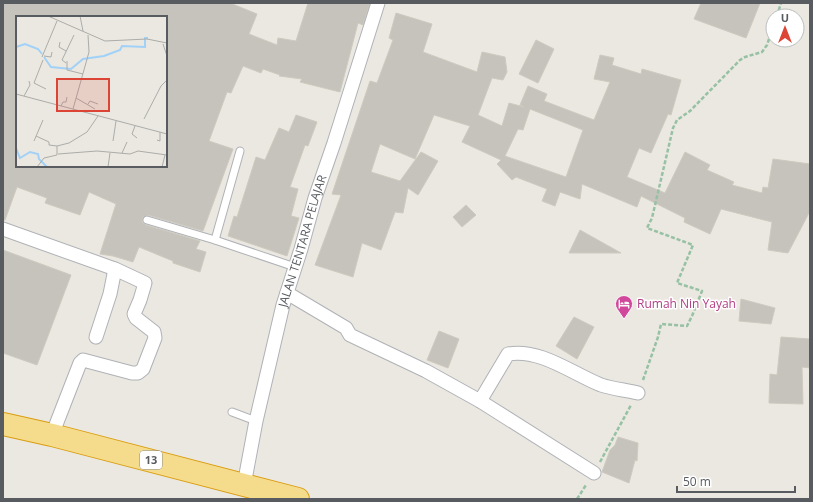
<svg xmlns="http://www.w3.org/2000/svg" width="813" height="502" font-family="'Open Sans',sans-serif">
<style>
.building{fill:#c6c3bd;stroke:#cecabf;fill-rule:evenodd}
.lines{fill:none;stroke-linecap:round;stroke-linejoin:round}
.lane-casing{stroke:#b0b2b7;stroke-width:9}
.street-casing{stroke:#b0b2b7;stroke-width:15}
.highway-casing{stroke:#da9d10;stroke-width:24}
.path{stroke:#97c1a4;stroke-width:2.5;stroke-dasharray:4 2;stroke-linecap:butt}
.lane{stroke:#fff;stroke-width:7}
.street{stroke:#fff;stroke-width:13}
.highway{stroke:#f5db8c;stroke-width:22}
.labels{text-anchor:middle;stroke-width:3;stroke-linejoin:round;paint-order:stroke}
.shield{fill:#fff;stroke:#8a8d90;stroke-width:1}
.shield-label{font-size:11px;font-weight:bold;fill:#585c60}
.street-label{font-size:12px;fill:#585c60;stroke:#fff}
.hotel-label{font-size:12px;fill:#b23c85;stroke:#fff;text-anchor:start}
.inset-river{fill:none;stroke:#a2d1f8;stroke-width:2}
.inset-road{fill:none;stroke:#acaca9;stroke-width:1}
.view{fill:#dc4435;fill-opacity:0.15;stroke:#dc4435;stroke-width:2}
.inset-edge{fill:none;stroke:#585c60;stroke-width:2}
</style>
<rect width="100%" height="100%" fill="#eae8e0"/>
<g class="building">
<path d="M3,3H230L257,14L249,34L277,45L278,38L296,41L308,3H370L363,25L358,23L340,92L300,82L302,79L279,76L280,75L263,69L261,73L243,66L231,93L227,92L209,141L233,149L203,231L148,215L143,217L142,222L146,225L200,241L196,249L206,252L200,272L173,263V261L139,247L133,262L113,256L100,254L116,204L89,192L80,215L45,203L47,198L17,187L5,220H3ZM17,17H166V166H17Z"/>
<path d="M701,3H760L746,38L694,19Z"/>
<path d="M396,13L432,24L423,52L477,72L482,52L505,57L507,72L503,80L492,78L478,115L502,126L509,103L524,107L520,105L528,86L547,94L544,101L594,120L610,82L594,79L600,55L614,58L612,65L641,74L642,69L681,80L671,115L668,114L651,153L639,148L627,177L665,193L685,152L710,165L707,170L734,182L732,185L762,193L763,187L768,188L773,159L810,164V211L788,253L768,250L772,222L721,209L710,234L684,222L685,218L641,196L637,207L582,184L580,199L560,192L555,206L542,201L547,189L516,177L512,180L497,164L501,160L462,142L470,126L434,115L415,159L380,144L371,172L400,181L421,152L438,161L418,195L408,188L403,213L395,212L381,250L362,243L353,277L315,265L341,195L332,194L370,81L377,83L393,40L389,38ZM530,109L583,130L566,177L505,156L518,129L523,130Z"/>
<path d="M536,40L554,49L538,83L519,74Z"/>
<path d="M296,115L317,122L308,146L305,145L290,187L298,189L291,216L299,218L287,256L228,236L234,216L237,217L256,157L265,160L279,128L289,132Z"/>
<path d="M466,205L476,215L462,227L453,217Z"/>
<path d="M580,230L621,253H569Z"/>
<path d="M3,250L71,275L37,365L3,353Z"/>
<path d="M741,299L775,308L771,324L739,321Z"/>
<path d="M574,317L594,327L577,359L556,346Z"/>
<path d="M439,331L459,339L448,368L427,360Z"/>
<path d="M781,337L810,339V368L802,367L803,404L769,403L770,374L777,375Z"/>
<path d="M618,437L638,443L637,461L635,460L629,483L602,472L610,450L615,445Z"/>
</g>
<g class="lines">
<defs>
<g id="lane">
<path d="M147,220L215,240L295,267"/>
<path d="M215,240L240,151"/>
<path d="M232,412L256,421"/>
</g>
<g id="street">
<path d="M3,229L115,269"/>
<path d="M287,293L346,328L350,335L426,371L480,401L594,473"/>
<path d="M480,401L508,354C540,348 573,374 601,385C613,389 626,390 638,393"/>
<path d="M52,435L80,363L83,360L132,373H138L143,369L155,338L154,332L136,318L134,314L140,300L145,283L115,269L110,294L96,337"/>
<path id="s1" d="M244,485L256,421L283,305L301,249L315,198L334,143L378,3"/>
</g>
<path id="highway" d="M3,424L52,435L298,499"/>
</defs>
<use href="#lane" class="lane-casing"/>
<use href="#street" class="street-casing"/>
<use href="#highway" class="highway-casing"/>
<g class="path">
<path d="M777,16L781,3"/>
<path d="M643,380L658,337L661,324L687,326L692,316L702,291L677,283L693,245L647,228L652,218L673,128L677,120L690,111L740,60L745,57L762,52L767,45L773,27"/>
<path d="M600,462L631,405"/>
<path d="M577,499L586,485"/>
</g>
<use href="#lane" class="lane"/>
<use href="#street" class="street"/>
<use href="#highway" class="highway"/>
</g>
<defs>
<symbol id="hotel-pin" viewBox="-11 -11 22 30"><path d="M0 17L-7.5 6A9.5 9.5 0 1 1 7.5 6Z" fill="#d1479c" stroke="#fff"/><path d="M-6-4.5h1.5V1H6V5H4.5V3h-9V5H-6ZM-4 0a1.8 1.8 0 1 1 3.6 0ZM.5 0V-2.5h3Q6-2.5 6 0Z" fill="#fff"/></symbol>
</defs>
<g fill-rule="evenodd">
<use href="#hotel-pin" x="614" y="294" width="20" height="27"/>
</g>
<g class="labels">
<rect class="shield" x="140" y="451" width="22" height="18" rx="3"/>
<g class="shield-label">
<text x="151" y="464">13</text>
</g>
<g class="street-label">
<text dy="4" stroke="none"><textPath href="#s1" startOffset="251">JALAN TENTARA PELAJAR</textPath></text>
</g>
<g class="hotel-label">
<text x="637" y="308">Rumah Nin Yayah</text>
</g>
</g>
<g transform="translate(16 16)">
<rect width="151" height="151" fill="#eae8e0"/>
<path class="inset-river" d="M0,31L9,28L22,33L26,38M28,41L35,51L55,53L67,43L88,40L104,34L106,30L129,31V22H132M0,132L4,142L14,136L22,138L23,143L31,151"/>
<path class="inset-road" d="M32,0L89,25L131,23L151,27M64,0L67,15M44,26L43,31L50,35M147,28L151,40M28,40L35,41L36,36M26,41L41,5M27,44L18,67L30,73M51,45V54L67,58M50,47L46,44L58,19M0,78L151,118M8,80L14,69L13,65M60,82L79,93M72,88L74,85L82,88M45,90L47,86H50L51,81M57,93L73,36L72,19M128,103L145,70L151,64M119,110L116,118L121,122M20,120L33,126V129L41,130M141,124L144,125V116M18,125L27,104M97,125L100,105M106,137L111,126M42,138L81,135L114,138L122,135L151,139M21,151L28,142L41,139V130L53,127L71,116L82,100M92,151L94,137M146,151L149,139"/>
<path class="view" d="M41,63H93V95H41Z"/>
<rect width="151" height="151" class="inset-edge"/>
</g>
<rect width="813" height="502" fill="none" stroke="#585c60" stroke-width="8"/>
<g transform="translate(785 28)"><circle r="19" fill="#ffffff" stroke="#bcbebf"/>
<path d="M0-3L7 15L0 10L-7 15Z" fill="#dc4435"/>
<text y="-6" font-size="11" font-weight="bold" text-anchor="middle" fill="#585c60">U</text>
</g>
<path d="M677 486v6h118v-6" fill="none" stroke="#585c60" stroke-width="2"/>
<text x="683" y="486" font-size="12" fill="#585c60" stroke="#ffffff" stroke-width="3" paint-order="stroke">50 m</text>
</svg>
